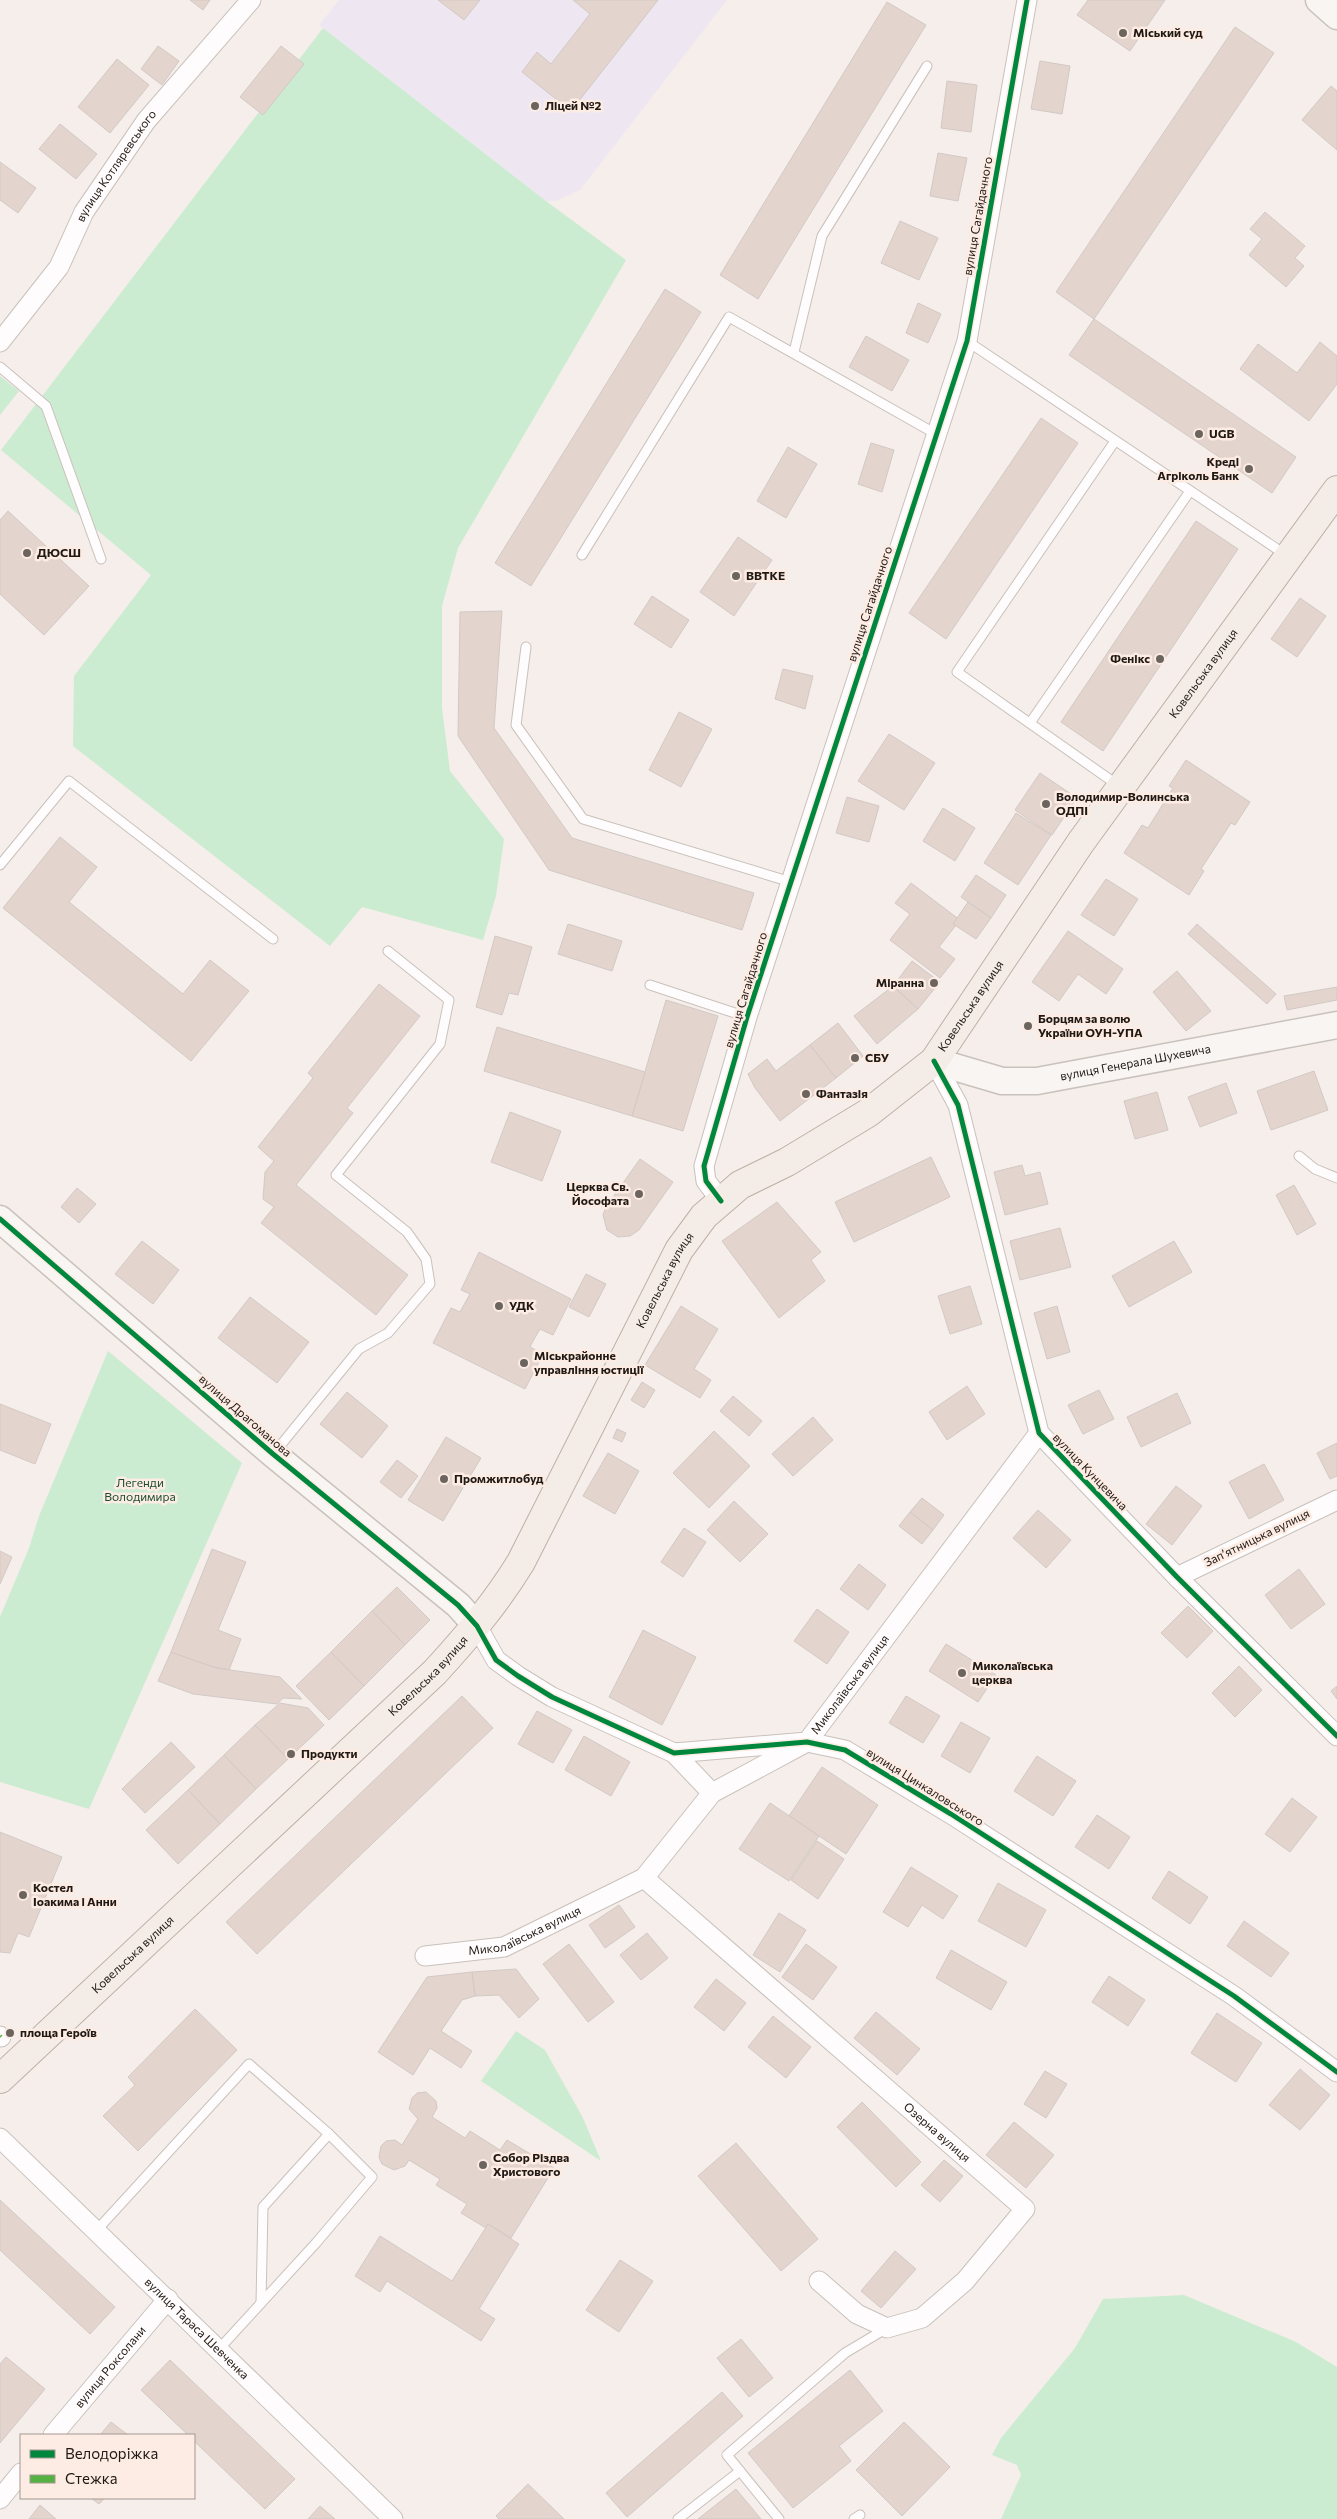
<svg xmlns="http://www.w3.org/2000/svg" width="1337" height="2519" font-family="Commissioner,sans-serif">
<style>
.education{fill:#eee7f2}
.green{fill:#ccecd1}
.building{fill:#e4d4ce;stroke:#d2c9c5}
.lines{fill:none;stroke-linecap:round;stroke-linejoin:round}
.lane-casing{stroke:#c9c1bc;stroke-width:11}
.street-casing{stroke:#c9c1bc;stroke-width:21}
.secondary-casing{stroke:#c9c1bc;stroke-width:29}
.primary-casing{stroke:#beb0a5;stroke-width:30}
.lane{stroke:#fefcfc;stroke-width:9}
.street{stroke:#fefcfc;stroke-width:19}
.secondary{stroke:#f9f5f2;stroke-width:26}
.primary{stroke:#f4ede7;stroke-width:28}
.quiet{stroke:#55b144;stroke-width:4;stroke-dasharray:8 4;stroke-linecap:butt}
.cycleway-casing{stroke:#fcece4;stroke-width:8}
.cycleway{stroke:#00873e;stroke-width:5}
.poi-dot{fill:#6c645f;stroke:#fcece4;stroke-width:2}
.labels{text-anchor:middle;stroke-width:5;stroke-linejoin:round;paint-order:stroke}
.poi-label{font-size:12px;font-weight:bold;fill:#211914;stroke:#fcece4;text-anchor:start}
.street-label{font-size:12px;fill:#211914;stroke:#fcece4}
.park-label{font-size:12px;fill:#194d2d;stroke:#fcece4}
</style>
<rect width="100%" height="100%" fill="#f6eeea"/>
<path class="education" d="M339,0H727L584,185L580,190L556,201H546L319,25Z"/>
<g class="green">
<path d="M323,28L546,201L626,260L458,548L442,606V708L450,771L504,839L496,896L483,940L362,907L330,946L73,746L74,676L151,575L1,450Z"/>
<path d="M0,376L19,391L0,415Z"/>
<path d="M108,1351L242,1463L89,1809L0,1782V1617L29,1548L39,1516Z"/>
<path d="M516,2031L545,2050L583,2118L601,2161L481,2081Z"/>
<path d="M1184,2295L1296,2342L1337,2367V2519H1001L1021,2475L1017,2465L992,2455L1001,2438L1075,2348L1103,2299Z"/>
</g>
<g class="building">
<path d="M190,0H210L203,10Z"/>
<path d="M438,0H480L464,20Z"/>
<path d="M573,0H658L571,111L522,72L537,52L551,64L590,14Z"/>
<path d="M1088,0H1165L1130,51L1077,15Z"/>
<path d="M887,2L926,25L758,299L720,275Z"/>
<path d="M1235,27L1274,53L1094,319L1056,292Z"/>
<path d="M158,46L179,61L162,85L141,69Z"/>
<path d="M281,46L304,64L263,115L240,97Z"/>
<path d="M117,59L149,85L110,133L78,107Z"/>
<path d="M1040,61L1070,66L1062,114L1031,109Z"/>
<path d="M947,81L977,85L971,132L941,128Z"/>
<path d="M1331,86L1337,91V150L1302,120Z"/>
<path d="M60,124L97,154L76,179L39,149Z"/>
<path d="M938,153L967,158L958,201L930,196Z"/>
<path d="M0,162L36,188L18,213L0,200Z"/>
<path d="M1265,212L1305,246L1295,258L1304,266L1286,287L1249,255L1262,239L1250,229Z"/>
<path d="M900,221L938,238L919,280L881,263Z"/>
<path d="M665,289L701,312L531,586L495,563Z"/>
<path d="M918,303L941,314L928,343L906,333Z"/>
<path d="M1094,319L1296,457L1272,493L1069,355Z"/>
<path d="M866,336L909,360L892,391L849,367Z"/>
<path d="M1320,342L1337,356V384L1309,421L1240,369L1258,344L1297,373Z"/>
<path d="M1041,418L1078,443L946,639L909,613Z"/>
<path d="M871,443L894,450L882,492L858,484Z"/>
<path d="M788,447L817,464L786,518L757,501Z"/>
<path d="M8,511L89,586L44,635L0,594V520Z"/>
<path d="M1196,521L1238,549L1103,751L1061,722Z"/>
<path d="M738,537L772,560L734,616L700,592Z"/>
<path d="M652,596L689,620L671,648L634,624Z"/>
<path d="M1300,598L1326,616L1297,657L1271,639Z"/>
<path d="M502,611L494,728L572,838L754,893L742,930L549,870L458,736L460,612Z"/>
<path d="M783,669L813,676L805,709L775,699Z"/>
<path d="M679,712L712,729L681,787L649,770Z"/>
<path d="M889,734L935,763L904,810L858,781Z"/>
<path d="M1186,760L1250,802L1235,825L1231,823L1201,869L1204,871L1189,895L1124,853L1142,825L1148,828L1173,788L1169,786Z"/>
<path d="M1040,773L1077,798L1052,835L1015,810Z"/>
<path d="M847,797L879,806L869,842L836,833Z"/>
<path d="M943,808L975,828L955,861L923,841Z"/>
<path d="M1016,813L1051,835L1018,885L984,863Z"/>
<path d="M60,837L97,867L69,902L183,994L210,960L249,991L191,1061L3,908Z"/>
<path d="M976,875L1006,895L991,918L961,897Z"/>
<path d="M1106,879L1138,899L1114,936L1081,915Z"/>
<path d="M911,883L960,920L939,947L955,959L940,978L890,940L910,914L895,903Z"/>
<path d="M968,902L991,918L976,939L953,924Z"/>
<path d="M568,924L622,941L612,971L558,954Z"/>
<path d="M1197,924L1276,994L1267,1004L1188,934Z"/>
<path d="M1068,931L1123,969L1106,994L1078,974L1059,1001L1032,982Z"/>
<path d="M495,936L532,947L518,995L509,993L502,1015L476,1007Z"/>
<path d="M912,961L940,982L918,1009L893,986Z"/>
<path d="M1177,971L1211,1011L1186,1031L1153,992Z"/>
<path d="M379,984L420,1016L347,1108L353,1113L296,1185L408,1275L376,1315L261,1223L274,1207L263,1199L265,1172L274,1161L258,1147L313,1078L308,1073Z"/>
<path d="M893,986L918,1009L877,1044L854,1016Z"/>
<path d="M1337,987V1000L1287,1010L1284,996Z"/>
<path d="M666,1000L718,1016L683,1131L632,1116Z"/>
<path d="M838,1023L863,1056L836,1078L810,1045Z"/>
<path d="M497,1027L645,1072L632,1116L484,1071Z"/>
<path d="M810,1045L836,1078L780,1121L755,1088L748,1074L767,1059L776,1071Z"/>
<path d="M1314,1071L1328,1110L1271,1130L1257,1091Z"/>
<path d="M1226,1083L1237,1113L1200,1127L1188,1097Z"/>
<path d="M1157,1092L1168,1130L1135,1139L1124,1101Z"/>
<path d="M510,1112L561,1131L542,1181L491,1162Z"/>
<path d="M931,1157L950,1197L854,1242L835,1202Z"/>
<path d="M640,1159L673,1182L639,1230L630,1236L618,1237L607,1230L603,1215L606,1207Z"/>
<path d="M1022,1165L1025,1176L1040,1172L1048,1204L1005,1215L994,1172Z"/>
<path d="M1294,1185L1316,1224L1297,1235L1276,1195Z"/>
<path d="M77,1188L96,1204L79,1223L61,1207Z"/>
<path d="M777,1202L821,1252L811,1260L825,1281L779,1318L722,1241Z"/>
<path d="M1060,1228L1071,1267L1020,1280L1010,1241Z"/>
<path d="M142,1241L179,1270L153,1304L115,1274Z"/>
<path d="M1174,1241L1192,1272L1129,1307L1112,1276Z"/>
<path d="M479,1252L571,1299L553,1335L540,1329L532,1343L530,1347L543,1354L525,1389L433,1343L451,1308L460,1312L470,1294L461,1290Z"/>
<path d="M586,1274L606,1284L589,1317L569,1307Z"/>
<path d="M970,1286L982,1324L950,1334L938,1296Z"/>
<path d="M250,1297L309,1342L277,1383L218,1338Z"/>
<path d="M681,1306L718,1329L694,1369L711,1380L700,1398L645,1365Z"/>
<path d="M1057,1306L1070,1352L1047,1359L1034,1313Z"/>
<path d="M642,1382L655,1390L644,1408L631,1400Z"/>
<path d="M967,1386L985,1414L947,1440L929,1412Z"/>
<path d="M1099,1390L1114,1419L1083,1434L1068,1405Z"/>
<path d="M347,1392L388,1426L362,1458L320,1424Z"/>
<path d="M1177,1393L1191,1423L1141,1447L1127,1417Z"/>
<path d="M733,1396L762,1421L749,1436L720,1411Z"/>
<path d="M0,1404L51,1424L35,1464L0,1450Z"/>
<path d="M813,1417L833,1440L793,1476L772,1454Z"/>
<path d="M617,1429L626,1433L622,1442L613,1438Z"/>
<path d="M714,1431L750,1466L709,1508L673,1473Z"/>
<path d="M446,1437L481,1458L443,1521L408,1500Z"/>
<path d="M1337,1443V1476L1330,1479L1317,1453Z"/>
<path d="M608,1453L639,1471L615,1514L583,1496Z"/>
<path d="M397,1460L418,1476L401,1498L380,1482Z"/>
<path d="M1264,1464L1284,1500L1249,1519L1229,1482Z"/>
<path d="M1176,1486L1202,1506L1172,1545L1146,1524Z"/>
<path d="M922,1498L944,1515L933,1530L910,1512Z"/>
<path d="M734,1501L768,1534L740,1562L707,1530Z"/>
<path d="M1038,1510L1071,1540L1046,1568L1013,1538Z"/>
<path d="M910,1512L933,1530L922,1544L899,1526Z"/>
<path d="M684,1528L706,1542L683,1577L661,1562Z"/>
<path d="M212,1549L246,1562L218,1630L241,1639L229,1670L200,1664L171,1652Z"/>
<path d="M0,1551L12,1557L0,1584Z"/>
<path d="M859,1564L886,1585L868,1610L840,1589Z"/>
<path d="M1299,1569L1325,1604L1291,1629L1265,1595Z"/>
<path d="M397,1587L430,1620L405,1645L372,1611Z"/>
<path d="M1188,1606L1213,1631L1187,1658L1161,1633Z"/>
<path d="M817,1609L849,1632L827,1664L794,1641Z"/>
<path d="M372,1611L405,1645L364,1686L331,1652Z"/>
<path d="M643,1630L696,1657L662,1725L609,1697Z"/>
<path d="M946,1644L996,1675L978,1702L929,1671Z"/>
<path d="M171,1652L216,1668L280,1677L302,1699L283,1698L277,1704L193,1694L158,1681Z"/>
<path d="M331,1652L364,1686L329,1720L296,1686Z"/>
<path d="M1239,1666L1262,1690L1235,1717L1212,1693Z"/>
<path d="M1337,1686V1699L1331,1691Z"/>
<path d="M462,1696L493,1728L257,1954L226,1922Z"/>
<path d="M906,1696L940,1716L923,1743L889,1723Z"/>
<path d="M280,1703L308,1708L324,1725L288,1759L255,1725Z"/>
<path d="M537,1711L572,1730L553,1763L518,1744Z"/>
<path d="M961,1722L990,1738L970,1773L941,1756Z"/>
<path d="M255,1725L288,1759L256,1789L224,1755Z"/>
<path d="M584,1736L630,1762L611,1796L565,1770Z"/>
<path d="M171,1742L195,1767L145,1813L122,1789Z"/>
<path d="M224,1755L256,1789L220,1824L188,1790Z"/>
<path d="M1037,1756L1076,1781L1053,1816L1014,1791Z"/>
<path d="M822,1767L878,1805L846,1854L789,1816Z"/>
<path d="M188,1790L220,1824L178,1864L146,1830Z"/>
<path d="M1292,1798L1317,1817L1290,1852L1265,1834Z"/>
<path d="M770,1803L819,1836L789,1881L739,1849Z"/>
<path d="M1097,1815L1130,1837L1109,1869L1075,1847Z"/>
<path d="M0,1832L62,1857L29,1937L18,1933L10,1953L0,1952Z"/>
<path d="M817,1841L844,1859L818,1899L791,1880Z"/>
<path d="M911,1867L958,1896L943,1919L922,1905L908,1927L883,1912Z"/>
<path d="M1169,1871L1208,1897L1190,1924L1152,1898Z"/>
<path d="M998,1883L1046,1910L1026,1947L978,1921Z"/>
<path d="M619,1905L635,1927L605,1948L589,1925Z"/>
<path d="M779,1913L806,1930L780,1972L753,1955Z"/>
<path d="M1244,1921L1289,1953L1271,1977L1227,1946Z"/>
<path d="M647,1933L668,1958L641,1980L620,1955Z"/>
<path d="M569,1944L614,2002L588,2022L543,1964Z"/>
<path d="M806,1944L837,1967L813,2000L782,1977Z"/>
<path d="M951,1950L1007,1982L991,2010L936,1978Z"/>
<path d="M516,1969L539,1999L519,2018L499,1995L475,1996L472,1972Z"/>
<path d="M472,1972L475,1996L462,2000L441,2031L472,2051L461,2068L430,2048L413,2075L378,2052L427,1977Z"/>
<path d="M1109,1976L1145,2000L1128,2026L1092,2002Z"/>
<path d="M716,1979L746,2003L724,2031L694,2007Z"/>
<path d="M195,2009L237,2050L138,2151L103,2116L135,2085L128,2077Z"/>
<path d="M876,2012L920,2049L897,2075L854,2038Z"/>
<path d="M1217,2013L1262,2043L1236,2082L1191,2053Z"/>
<path d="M773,2016L811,2047L786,2078L748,2047Z"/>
<path d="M1300,2069L1330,2095L1300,2130L1269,2105Z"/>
<path d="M1045,2071L1067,2084L1046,2118L1024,2104Z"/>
<path d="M426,2092L436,2101L437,2108L432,2117L465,2138L470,2131L500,2150L507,2140L554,2168L511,2238L488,2224L486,2228L461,2213L467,2204L436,2185L440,2179L409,2160L405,2166L394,2170L382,2164L379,2157L381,2146L386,2141L395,2140L402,2145L418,2119L409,2109L412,2098L417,2093Z"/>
<path d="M862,2102L921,2162L896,2187L837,2127Z"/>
<path d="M1014,2122L1054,2155L1026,2188L986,2155Z"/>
<path d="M736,2143L818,2239L781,2271L698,2176Z"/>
<path d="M944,2160L963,2176L940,2202L921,2185Z"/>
<path d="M0,2200L115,2307L90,2334L0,2250Z"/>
<path d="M488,2224L519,2244L479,2309L495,2319L481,2341L387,2281L380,2292L355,2276L380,2236L452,2281Z"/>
<path d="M895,2251L916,2269L881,2308L861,2291Z"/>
<path d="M620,2260L653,2281L619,2332L586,2310Z"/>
<path d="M741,2339L773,2378L749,2397L717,2358Z"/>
<path d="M6,2357L45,2389L0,2443V2364Z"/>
<path d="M170,2360L295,2479L265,2509L194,2441V2435H188L141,2390Z"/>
<path d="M850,2370L883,2411L839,2446L851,2461L793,2508L748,2453Z"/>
<path d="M722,2392L743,2416L627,2517L606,2493Z"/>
<path d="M111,2422L128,2435H100Z"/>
<path d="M904,2422L950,2467L902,2516L856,2470Z"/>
<path d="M528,2484L564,2519H499L496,2516Z"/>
<path d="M736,2489L761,2519H698Z"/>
<path d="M91,2498H105L99,2504Z"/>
<path d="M40,2505L56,2519H29Z"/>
<path d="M320,2506L335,2519H308Z"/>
</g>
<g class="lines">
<defs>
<g id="lane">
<path d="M967,341L1286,555"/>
<path d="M794,352L822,236L927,66"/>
<path d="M0,367L46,406L101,559"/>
<path d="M1115,441L957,672L1119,786"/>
<path d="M582,555L729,317L936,434"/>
<path d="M526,647L516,725L583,819L791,882"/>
<path d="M1030,723L1190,491"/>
<path d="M0,865L69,781L273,939"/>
<path d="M650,985L747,1017"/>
<path d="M1299,1156L1315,1169L1337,1178"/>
<path d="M275,1452L359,1349L388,1333L430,1284L426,1259L407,1232L336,1175L440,1044L449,1000L388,951"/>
<path d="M96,2231L249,2064L329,2134L372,2177L316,2243L219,2349"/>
<path d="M261,2303L263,2207L329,2134"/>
<path d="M678,2519L740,2471"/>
<path d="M779,2519L727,2455L845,2353L887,2328"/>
<path d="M854,2519L860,2515"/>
</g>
<g id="street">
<path id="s1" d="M0,342L59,267L84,212L146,121L251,0"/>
<path d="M934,1061L958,1105L1039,1433L1177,1577L1337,1736"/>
<path d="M721,1201L706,1181L704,1166L747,1017L967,341L1027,0"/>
<path d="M1177,1577L1337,1500"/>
<path d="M477,1626L496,1660L518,1676L552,1697L674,1753L807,1742L845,1750L951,1814L1234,1996L1337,2072"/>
<path d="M674,1753L712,1793"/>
<path id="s2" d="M644,1878L1025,2209L965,2281L922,2318L887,2328L857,2314L819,2281"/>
<path id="s3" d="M425,1956L504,1947L644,1878L712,1793L807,1742L1039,1433"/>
<path d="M0,2036L1,2037"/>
<path id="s4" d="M0,2138L393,2519"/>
<path id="s5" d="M53,2435L168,2299"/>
<path d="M0,2499L21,2473"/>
</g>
<g id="secondary">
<path d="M1319,0L1337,16"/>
<path id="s6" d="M934,1061L1002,1081H1037L1337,1025"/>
<path d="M0,1219L273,1454L458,1605L477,1626"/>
</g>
<g id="primary">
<path id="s7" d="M0,2079L435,1672C467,1637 496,1603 521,1562L679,1250L704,1216L740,1185L787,1162L868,1113L934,1061L1081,842L1337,490"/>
</g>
</defs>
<use href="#lane" class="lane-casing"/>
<use href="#street" class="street-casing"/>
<use href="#secondary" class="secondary-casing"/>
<use href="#primary" class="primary-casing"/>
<use href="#lane" class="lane"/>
<use href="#street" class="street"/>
<use href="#secondary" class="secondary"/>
<use href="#primary" class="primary"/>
<path class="quiet" d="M0,2036L1,2037"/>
<defs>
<g id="cycleway">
<path d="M934,1061L958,1105L1039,1433L1177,1577L1337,1736"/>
<path d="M721,1201L706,1181L704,1166L747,1017L967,341L1027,0"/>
<path d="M0,1219L273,1454L458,1605L477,1626L496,1660L518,1676L552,1697L674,1753L807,1742L845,1750L951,1814L1234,1996L1337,2072"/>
</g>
</defs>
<use href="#cycleway" class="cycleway-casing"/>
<use href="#cycleway" class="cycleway"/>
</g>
<g class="poi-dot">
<circle cx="1123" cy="33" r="5"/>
<circle cx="535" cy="106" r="5"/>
<circle cx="1199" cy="434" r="5"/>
<circle cx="1249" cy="469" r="5"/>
<circle cx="27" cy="553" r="5"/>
<circle cx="736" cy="576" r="5"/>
<circle cx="1160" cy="659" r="5"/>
<circle cx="1046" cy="804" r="5"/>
<circle cx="934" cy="983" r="5"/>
<circle cx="1028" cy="1026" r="5"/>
<circle cx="855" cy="1058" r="5"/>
<circle cx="806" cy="1094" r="5"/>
<circle cx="639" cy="1194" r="5"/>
<circle cx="499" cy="1306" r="5"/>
<circle cx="524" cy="1363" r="5"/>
<circle cx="444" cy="1479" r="5"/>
<circle cx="962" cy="1673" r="5"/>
<circle cx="291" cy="1754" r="5"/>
<circle cx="23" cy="1895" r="5"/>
<circle cx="10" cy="2033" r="5"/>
<circle cx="483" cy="2165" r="5"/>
</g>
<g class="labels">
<g class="poi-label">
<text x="1133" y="37">Міський суд</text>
<text x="545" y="110">Ліцей №2</text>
<text x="1209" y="438">UGB</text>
<text x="1239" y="466" text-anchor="end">Креді<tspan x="1239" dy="14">Агріколь Банк</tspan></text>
<text x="37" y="557">ДЮСШ</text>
<text x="746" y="580">ВВТКЕ</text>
<text x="1150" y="663" text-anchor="end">Фенікс</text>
<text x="1056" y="801">Володимир-Волинська<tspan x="1056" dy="14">ОДПІ</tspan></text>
<text x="924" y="987" text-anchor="end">Міранна</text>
<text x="1038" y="1023">Борцям за волю<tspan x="1038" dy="14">України ОУН-УПА</tspan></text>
<text x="865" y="1062">СБУ</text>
<text x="816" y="1098">Фантазія</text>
<text x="629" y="1191" text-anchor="end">Церква Св.<tspan x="629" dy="14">Йософата</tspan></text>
<text x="509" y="1310">УДК</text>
<text x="534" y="1360">Міськрайонне<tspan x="534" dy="14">управління юстиції</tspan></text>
<text x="454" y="1483">Промжитлобуд</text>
<text x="972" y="1670">Миколаївська<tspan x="972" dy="14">церква</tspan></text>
<text x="301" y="1758">Продукти</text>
<text x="33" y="1892">Костел<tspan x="33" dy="14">Іоакима і Анни</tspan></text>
<text x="20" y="2037">площа Героїв</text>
<text x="493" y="2162">Собор Різдва<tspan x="493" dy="14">Христового</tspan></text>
</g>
<g class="street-label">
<text dy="4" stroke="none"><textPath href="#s1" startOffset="212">вулиця Котляревського</textPath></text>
<text transform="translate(978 216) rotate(-80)" y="4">вулиця Сагайдачного</text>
<text transform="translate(870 604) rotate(-72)" y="4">вулиця Сагайдачного</text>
<text dy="4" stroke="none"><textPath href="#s7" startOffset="1878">Ковельська вулиця</textPath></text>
<text transform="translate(746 990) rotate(-73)" y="4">вулиця Сагайдачного</text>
<text dy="4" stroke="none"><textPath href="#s7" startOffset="1472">Ковельська вулиця</textPath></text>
<text dy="4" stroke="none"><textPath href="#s6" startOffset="206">вулиця Генерала Шухевича</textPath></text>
<text dy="4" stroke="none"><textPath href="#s7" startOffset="1052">Ковельська вулиця</textPath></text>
<text transform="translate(245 1416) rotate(41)" y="4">вулиця Драгоманова</text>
<text transform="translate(1090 1472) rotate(46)" y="4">вулиця Кунцевича</text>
<text transform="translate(1257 1538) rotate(-26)" y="4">Запʼятницька вулиця</text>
<text dy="4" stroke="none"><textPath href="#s7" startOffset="588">Ковельська вулиця</textPath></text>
<text dy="4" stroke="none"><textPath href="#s3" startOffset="524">Миколаївська вулиця</textPath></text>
<text transform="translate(925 1787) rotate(32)" y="4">вулиця Цинкаловського</text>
<text dy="4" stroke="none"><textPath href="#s3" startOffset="104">Миколаївська вулиця</textPath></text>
<text dy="4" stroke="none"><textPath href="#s7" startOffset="182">Ковельська вулиця</textPath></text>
<text dy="4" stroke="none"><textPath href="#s2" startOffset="388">Озерна вулиця</textPath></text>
<text dy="4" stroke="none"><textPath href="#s4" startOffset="274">вулиця Тараса Шевченка</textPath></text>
<text dy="4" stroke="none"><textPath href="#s5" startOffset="89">вулиця Роксолани</textPath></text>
</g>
<g class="park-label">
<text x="140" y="1487">Легенди<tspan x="140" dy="14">Володимира</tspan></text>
</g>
</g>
<rect x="20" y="2434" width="175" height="65" fill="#fcece4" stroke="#a49891"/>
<rect x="30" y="2450" width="25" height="8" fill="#00873e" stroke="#a49891"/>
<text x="65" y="2459" font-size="15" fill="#211914">Велодоріжка</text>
<rect x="30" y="2475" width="25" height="8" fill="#55b144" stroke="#a49891"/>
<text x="65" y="2484" font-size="15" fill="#211914">Стежка</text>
</svg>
